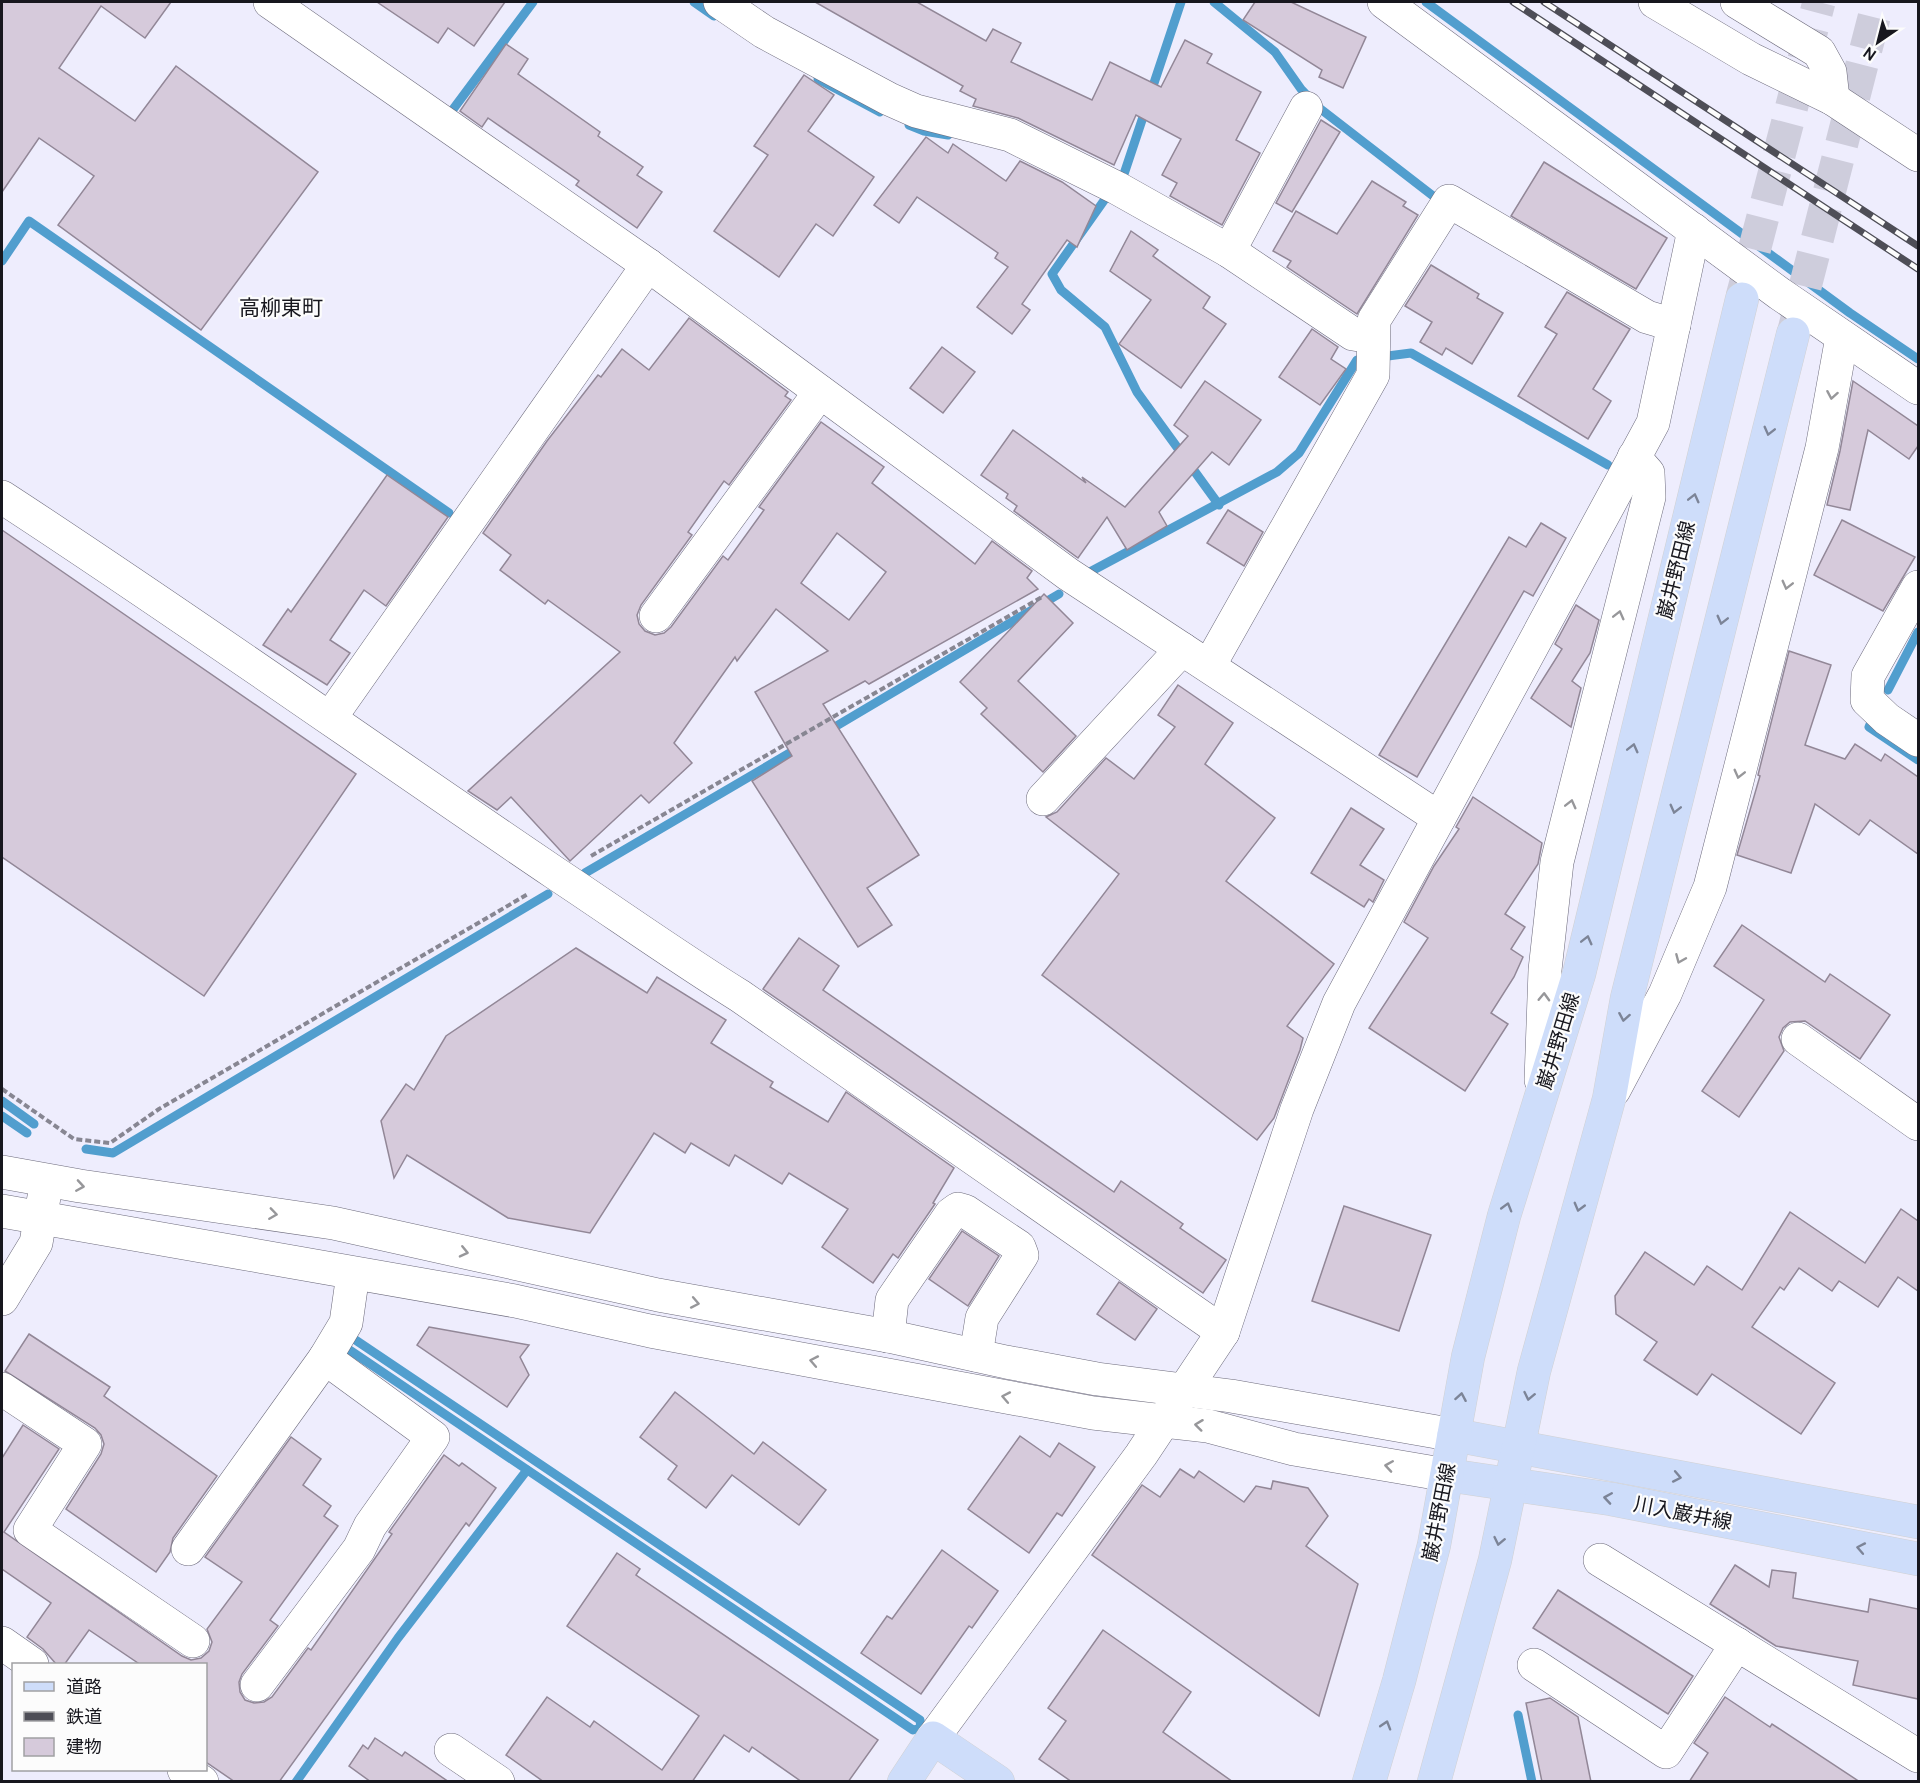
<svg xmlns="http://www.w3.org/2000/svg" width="1920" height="1783" font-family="Cabin,'Noto Sans JP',sans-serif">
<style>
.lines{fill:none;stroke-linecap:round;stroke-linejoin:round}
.stream{stroke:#519ece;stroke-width:9}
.building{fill:#d6cadb;stroke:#928797;stroke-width:1.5;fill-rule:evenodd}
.major-tunnel{stroke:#cecddc;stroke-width:33;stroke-dasharray:33 16;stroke-linecap:butt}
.minor-casing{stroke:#6d6b7c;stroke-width:34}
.major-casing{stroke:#d1d1d2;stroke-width:34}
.path{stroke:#878692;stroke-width:4;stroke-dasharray:6 3;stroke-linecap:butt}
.minor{stroke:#fff;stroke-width:33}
.major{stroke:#ceddfa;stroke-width:33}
.rail-casing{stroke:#4e4e57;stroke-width:7}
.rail{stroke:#fcfcfc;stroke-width:4.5;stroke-dasharray:14;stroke-linecap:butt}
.oneway{stroke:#97979a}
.oneway2{stroke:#7c8497}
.labels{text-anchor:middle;stroke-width:4.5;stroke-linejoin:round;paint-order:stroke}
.street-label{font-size:20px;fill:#17171e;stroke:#fcfcfc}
.neighbourhood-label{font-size:21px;fill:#17171e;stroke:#fcfcfc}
</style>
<rect width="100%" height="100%" fill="#eeedfd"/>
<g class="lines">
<g class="stream">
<path d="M694,2L714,16"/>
<path d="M1214,2L1275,52L1301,89L1318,107L1437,199L1435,204"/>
<path d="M1426,2L1850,313L1918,359"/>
<path d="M818,79L880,112"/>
<path d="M1150,95L1181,2"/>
<path d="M454,108L533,2"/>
<path d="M909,125L924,131L948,135"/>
<path d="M1119,182L1123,177L1146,108"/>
<path d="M1110,192L1052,274L1061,290L1105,327L1137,392L1219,505"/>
<path d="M2,261L29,221L449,513"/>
<path d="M1380,357L1411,353L1608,465"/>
<path d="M1086,574L1277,472L1299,453L1357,360L1366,359"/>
<path d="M1888,690L1918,632"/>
<path d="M1872,720L1869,727L1918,760"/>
<path d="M828,731L1059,594"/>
<path d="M585,873L800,747"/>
<path d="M2,1101L34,1124"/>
<path d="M2,1116L27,1133"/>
<path d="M86,1149L113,1153L548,894"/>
<path d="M348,1349L913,1730L921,1728L920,1720L354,1339"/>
<path d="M1518,1715L1532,1782"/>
<path d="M296,1782L398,1638L527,1470"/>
</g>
</g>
<g class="building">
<path d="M2,2H171L145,38L101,6L59,68L135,121L176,66L318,172L201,330L58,225L94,176L39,138L2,192Z"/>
<path d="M377,2H505L474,46L448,28L438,43Z"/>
<path d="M815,2H917L986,41L993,29L1021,43L1011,62L1092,100L1110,62L1161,87L1185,40L1212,54L1207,63L1261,92L1236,140L1260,153L1222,225L1170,196L1177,183L1162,175L1181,139L1136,115L1114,165L1018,118L973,106L976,99L960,91L963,86Z"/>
<path d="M1255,2H1291L1366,37L1343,88L1319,77L1322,70L1243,20Z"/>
<path d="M506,44L528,59L518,74L600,132L598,136L643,167L637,175L662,192L637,228L576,185L579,181L488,118L482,127L460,111Z"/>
<path d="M804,75L834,95L808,131L874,177L833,236L816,224L779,277L714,231L768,155L754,146Z"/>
<path d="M1321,120L1340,132L1292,212L1276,203Z"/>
<path d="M926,137L948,153L953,144L1006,181L1020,161L1062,182L1096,206L1077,247L1067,240L1022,304L1030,310L1012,334L977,307L1008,267L995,258L998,253L917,197L899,223L874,205Z"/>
<path d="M1544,162L1667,238L1636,289L1511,216Z"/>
<path d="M1372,181L1406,202L1403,206L1418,215L1357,314L1287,267L1291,261L1273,251L1296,211L1337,234Z"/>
<path d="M1131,231L1158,250L1153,256L1210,297L1203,308L1226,324L1181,388L1119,344L1151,300L1110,271Z"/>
<path d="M1431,265L1479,294L1477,298L1503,313L1472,364L1446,348L1442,355L1420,342L1432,322L1405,306Z"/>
<path d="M1567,292L1630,329L1593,389L1611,401L1588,439L1518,396L1557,334L1545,327Z"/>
<path d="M689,318L788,392L785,396L791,400L729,485L724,481L688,532L692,535L641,605L637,615L639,624L645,631L655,635L664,633L671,627L723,556L728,560L764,510L759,507L821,422L884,467L872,483L975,564L992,541L1032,571L1027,578L1038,589L869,684L865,681L823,704L919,855L867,888L892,925L858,947L752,781L792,756L755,692L828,651L776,609L737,661L735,657L674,743L692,763L649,803L641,795L570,861L511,797L497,810L468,791L620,652L548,600L545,604L500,570L511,555L483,533L547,441L598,375L601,377L622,349L649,370ZM837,533L886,572L849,620L801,583Z"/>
<path d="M1312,329L1338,347L1331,359L1346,369L1320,405L1279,377Z"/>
<path d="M942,347L975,372L943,413L910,388Z"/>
<path d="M1205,381L1261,420L1229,465L1212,452L1159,512L1167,526L1127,550L1107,517L1078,558L1014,511L1017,506L1006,498L1008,494L981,475L1013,430L1086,483L1082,477L1125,507L1188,436L1174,425Z"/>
<path d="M1853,381L1918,426V446L1909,459L1868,430L1850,510L1827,505L1840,451Z"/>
<path d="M387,475L448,517L386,606L364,590L330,640L350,653L327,685L263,645L288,609L291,612Z"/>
<path d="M1228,510L1263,532L1244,566L1207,543Z"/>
<path d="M1842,520L1915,557L1883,611L1814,575Z"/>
<path d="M1541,523L1566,538L1533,596L1524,591L1417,777L1379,755L1509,537L1526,547Z"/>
<path d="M2,530L356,774L204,996L2,857Z"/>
<path d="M1044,594L1073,623L1018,681L1076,736L1043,772L981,714L987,708L960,682Z"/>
<path d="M1576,605L1599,620L1590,653L1572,681L1581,688L1571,727L1531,698L1562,649L1555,644Z"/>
<path d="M1789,651L1831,665L1805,745L1845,759L1855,744L1881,761L1885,754L1918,777V854L1870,820L1859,835L1815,804L1791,873L1737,855L1760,776L1758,775Z"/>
<path d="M1178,685L1233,723L1205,764L1275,818L1226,881L1334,964L1287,1026L1303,1038L1300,1050L1274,1118L1257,1140L1042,975L1119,874L1046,817L1057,812L1106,758L1134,779L1175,727L1158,715Z"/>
<path d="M1473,797L1542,843L1538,864L1505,914L1525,927L1511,949L1523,957L1514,977L1491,1013L1508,1024L1465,1091L1369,1028L1428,938L1404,922L1434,866L1459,829L1456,827Z"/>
<path d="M1351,808L1384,829L1360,865L1384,880L1373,902L1369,899L1364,907L1311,873Z"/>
<path d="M1742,925L1825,982L1830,974L1890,1015L1860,1059L1805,1021L1790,1022L1783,1028L1779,1037L1784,1051L1739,1117L1702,1091L1764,1000L1714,966Z"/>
<path d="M799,938L839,966L823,990L1114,1192L1121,1181L1183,1224L1180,1228L1226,1260L1203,1293L763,989Z"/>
<path d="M576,948L647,993L657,977L726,1020L711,1043L773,1082L770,1087L828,1122L846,1092L954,1168L933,1203L935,1204L898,1258L893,1254L873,1283L822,1247L848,1209L789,1173L782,1184L735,1155L729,1166L691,1143L685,1153L654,1133L590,1233L508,1218L407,1155L394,1178L381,1121L406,1084L414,1090L446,1036Z"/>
<path d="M1344,1206L1431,1235L1399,1331L1312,1301Z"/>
<path d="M1901,1209L1918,1221V1291L1898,1277L1878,1307L1839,1281L1832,1291L1799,1268L1784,1290L1780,1287L1752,1327L1835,1383L1801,1434L1712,1374L1697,1395L1644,1360L1657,1342L1616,1314L1615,1296L1645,1252L1694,1285L1707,1266L1742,1290L1790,1212L1865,1263Z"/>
<path d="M962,1231L999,1256L968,1306L929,1279Z"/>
<path d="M1119,1282L1157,1309L1135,1340L1097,1314Z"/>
<path d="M429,1327L529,1345L520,1357L529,1375L507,1407L417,1345Z"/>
<path d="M29,1334L110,1387L104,1396L217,1476L173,1538L170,1552L156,1572L66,1509L101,1454L104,1444L101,1435L95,1428L5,1371Z"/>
<path d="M675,1392L754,1454L763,1442L826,1490L799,1525L732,1475L706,1508L668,1479L677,1466L640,1437Z"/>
<path d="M23,1425L59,1449L4,1532L182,1656L191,1660L201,1658L209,1651L212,1642L207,1629L242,1582L205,1557L291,1437L321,1459L303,1485L331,1506L324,1516L338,1526L270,1620L278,1626L242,1674L239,1682L240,1692L245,1700L254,1703L264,1702L272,1697L308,1648L311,1650L392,1534L389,1532L444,1455L459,1466L462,1463L496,1488L469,1526L466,1523L279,1782H235L206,1762V1665H141L89,1630L64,1665H57L43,1649L27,1637L51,1603L2,1569V1458Z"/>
<path d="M1020,1436L1050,1457L1059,1443L1095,1467L1062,1516L1057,1513L1029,1553L968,1509Z"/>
<path d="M1180,1469L1194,1478L1199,1471L1244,1502L1256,1486L1271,1489L1273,1481L1308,1488L1328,1516L1306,1546L1358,1584L1319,1716L1092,1555L1142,1485L1160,1497Z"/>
<path d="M942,1550L998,1591L972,1628L969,1626L921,1694L861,1653L887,1616L892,1619Z"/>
<path d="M617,1553L640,1569L636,1575L878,1740L848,1782H802L752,1747L749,1752L724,1735L692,1782H544L506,1755L547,1697L590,1727L594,1721L662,1770L699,1716L567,1626Z"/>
<path d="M1735,1565L1769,1587L1772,1570L1796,1573L1793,1598L1868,1612L1870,1599L1918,1609V1699L1853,1685L1858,1661L1776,1646L1710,1604Z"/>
<path d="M1558,1590L1693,1676L1668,1714L1533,1628Z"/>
<path d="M1103,1630L1191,1692L1163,1732L1233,1782H1072L1039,1759L1066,1721L1048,1708Z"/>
<path d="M1725,1697L1770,1727L1772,1724L1860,1782H1689L1708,1753L1694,1743Z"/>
<path d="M1550,1698L1578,1717L1591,1782H1542L1526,1703Z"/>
<path d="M375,1738L402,1756L405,1752L449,1782H371L349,1766L363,1745L368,1749Z"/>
</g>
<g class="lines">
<g class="major-tunnel">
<path d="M1742,297L1819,2"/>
<path d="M1793,334L1878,2"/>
</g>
<defs>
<g id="minor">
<path d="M270,2L648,265L1068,574L1439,818"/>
<path d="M720,2L764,32L889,99L916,111L1010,135L1117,188L1229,251L1353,334L1372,337"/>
<path d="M1384,2L1780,294L1918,388"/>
<path d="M1655,2L1751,59L1833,99L1918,155"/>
<path d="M1737,2L1819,52L1830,72L1833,99"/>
<path d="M1229,251L1306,108"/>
<path d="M2,497C189,619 370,748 555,873C617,914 677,957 740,996L1223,1332"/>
<path d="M1918,587L1868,676L1867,700L1887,719L1918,740"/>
<path d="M656,616L820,392"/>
<path d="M1209,666L1373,375L1374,320L1449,201L1647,317L1674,325"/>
<path d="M330,718L648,265"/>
<path d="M1043,799L1182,649"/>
<path d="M1798,1039L1918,1124"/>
<path d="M1541,1080L1545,970L1557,862L1649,497L1648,473L1634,457"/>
<path d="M1614,1090L1665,994L1710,887L1822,448L1842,337"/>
<path d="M2,1172L80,1186L333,1223L658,1295L888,1336L1006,1362L1097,1379L1231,1396L1454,1435"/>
<path d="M2,1211L515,1301L650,1331L1093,1413L1208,1426L1294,1449L1447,1475"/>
<path d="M2,1299L36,1243L44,1197"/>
<path d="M888,1336L892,1300L951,1214L958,1209L965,1211L1019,1247L1022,1255L982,1318L976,1355"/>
<path d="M325,1358L346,1323L353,1274"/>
<path d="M2,1389L85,1444L30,1530L193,1641"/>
<path d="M188,1549L325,1358L433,1437L370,1526L359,1549L257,1685"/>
<path d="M1600,1560L1918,1756"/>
<path d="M2,1643L32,1664"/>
<path d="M1534,1665L1666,1752L1737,1644"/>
<path d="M933,1738L1141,1455L1223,1332L1297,1109L1339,1003L1653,423L1694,230"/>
<path d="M451,1750L498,1782"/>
<path d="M184,1770L202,1782"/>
</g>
<g id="major">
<path d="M1454,1435L1918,1522"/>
<path d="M1447,1475L1611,1499L1918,1559"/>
<path d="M904,1782L933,1738L998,1782"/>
<path d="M1369,1782L1399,1681L1434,1545L1468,1357L1504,1216L1579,974L1742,299"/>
<path d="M1434,1782L1495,1560L1534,1371L1609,1099L1627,998L1793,334"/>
</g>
</defs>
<use href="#minor" class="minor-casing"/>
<use href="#major" class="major-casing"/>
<g class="path">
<path d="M591,856L1042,597"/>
<path d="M2,1089L74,1139L110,1143L159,1109L528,894"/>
</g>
<use href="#minor" class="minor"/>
<use href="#major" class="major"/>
<defs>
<g id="rail">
<path d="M1513,2L1918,269"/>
<path d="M1544,2L1918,246"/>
</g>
</defs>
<use href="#rail" class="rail-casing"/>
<use href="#rail" class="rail"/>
</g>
<defs><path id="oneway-chevron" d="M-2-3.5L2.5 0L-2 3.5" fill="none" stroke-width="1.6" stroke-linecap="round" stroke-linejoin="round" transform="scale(1.5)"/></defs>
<g class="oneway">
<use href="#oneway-chevron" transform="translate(1832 395) rotate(100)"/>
<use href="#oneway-chevron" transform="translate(1787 585) rotate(104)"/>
<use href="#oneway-chevron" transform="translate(1619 615) rotate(-76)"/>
<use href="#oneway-chevron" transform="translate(1739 774) rotate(104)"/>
<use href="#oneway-chevron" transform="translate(1571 804) rotate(-76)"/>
<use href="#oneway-chevron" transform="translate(1680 959) rotate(113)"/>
<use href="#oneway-chevron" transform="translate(1544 997) rotate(-88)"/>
<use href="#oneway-chevron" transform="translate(80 1186) rotate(9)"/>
<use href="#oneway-chevron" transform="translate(273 1214) rotate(8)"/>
<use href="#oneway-chevron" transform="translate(464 1252) rotate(13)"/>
<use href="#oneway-chevron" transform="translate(695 1303) rotate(11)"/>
<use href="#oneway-chevron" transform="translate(814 1361) rotate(-169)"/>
<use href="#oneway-chevron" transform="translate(1006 1397) rotate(-169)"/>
<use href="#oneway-chevron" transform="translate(1199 1425) rotate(-173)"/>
<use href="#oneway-chevron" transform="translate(1389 1466) rotate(-171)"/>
</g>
<g class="oneway2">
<use href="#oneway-chevron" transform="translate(1769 431) rotate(104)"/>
<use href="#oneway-chevron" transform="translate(1694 498) rotate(-76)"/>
<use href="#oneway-chevron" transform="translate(1722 620) rotate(104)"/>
<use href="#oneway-chevron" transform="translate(1633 748) rotate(-76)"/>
<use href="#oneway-chevron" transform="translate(1675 809) rotate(104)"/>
<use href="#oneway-chevron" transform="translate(1587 940) rotate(-76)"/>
<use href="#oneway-chevron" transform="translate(1624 1017) rotate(100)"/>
<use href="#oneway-chevron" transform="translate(1507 1207) rotate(-74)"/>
<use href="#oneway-chevron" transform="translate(1579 1207) rotate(105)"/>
<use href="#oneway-chevron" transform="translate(1529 1396) rotate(102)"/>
<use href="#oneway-chevron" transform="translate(1461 1397) rotate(-80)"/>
<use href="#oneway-chevron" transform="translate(1677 1477) rotate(11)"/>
<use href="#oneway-chevron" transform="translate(1608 1498) rotate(-171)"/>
<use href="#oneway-chevron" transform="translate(1499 1541) rotate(102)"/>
<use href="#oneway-chevron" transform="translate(1861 1548) rotate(-169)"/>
<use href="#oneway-chevron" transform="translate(1386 1725) rotate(-73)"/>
</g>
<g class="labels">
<g class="street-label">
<text transform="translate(1676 570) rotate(-76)" y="7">巌井野田線</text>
<text transform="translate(1558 1041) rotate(-73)" y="7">巌井野田線</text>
<text transform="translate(1439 1512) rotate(-79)" y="7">巌井野田線</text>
<text transform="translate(1683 1513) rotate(11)" y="7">川入巌井線</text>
</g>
<g class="neighbourhood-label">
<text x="281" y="315">高柳東町</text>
</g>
</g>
<rect width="1920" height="1783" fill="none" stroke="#17171e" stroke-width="6"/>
<rect x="12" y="1663" width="195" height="108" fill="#fcfcfc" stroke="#a0a0a3" stroke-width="1.5"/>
<rect x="24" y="1682" width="30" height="9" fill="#ceddfa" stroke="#a0a0a3" stroke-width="1.5"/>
<text x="66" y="1693" font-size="18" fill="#17171e">道路</text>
<rect x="24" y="1712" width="30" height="9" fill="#4e4e57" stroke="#a0a0a3" stroke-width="1.5"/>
<text x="66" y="1723" font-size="18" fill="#17171e">鉄道</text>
<rect x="24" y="1738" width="30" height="18" fill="#d6cadb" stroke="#a0a0a3" stroke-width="1.5"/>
<text x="66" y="1753" font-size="18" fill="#17171e">建物</text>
<g transform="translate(1878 42) rotate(215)" stroke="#fcfcfc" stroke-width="4.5" paint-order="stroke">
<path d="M0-4.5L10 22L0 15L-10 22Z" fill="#17171e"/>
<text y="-9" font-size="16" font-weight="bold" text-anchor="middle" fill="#17171e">N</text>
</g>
</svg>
